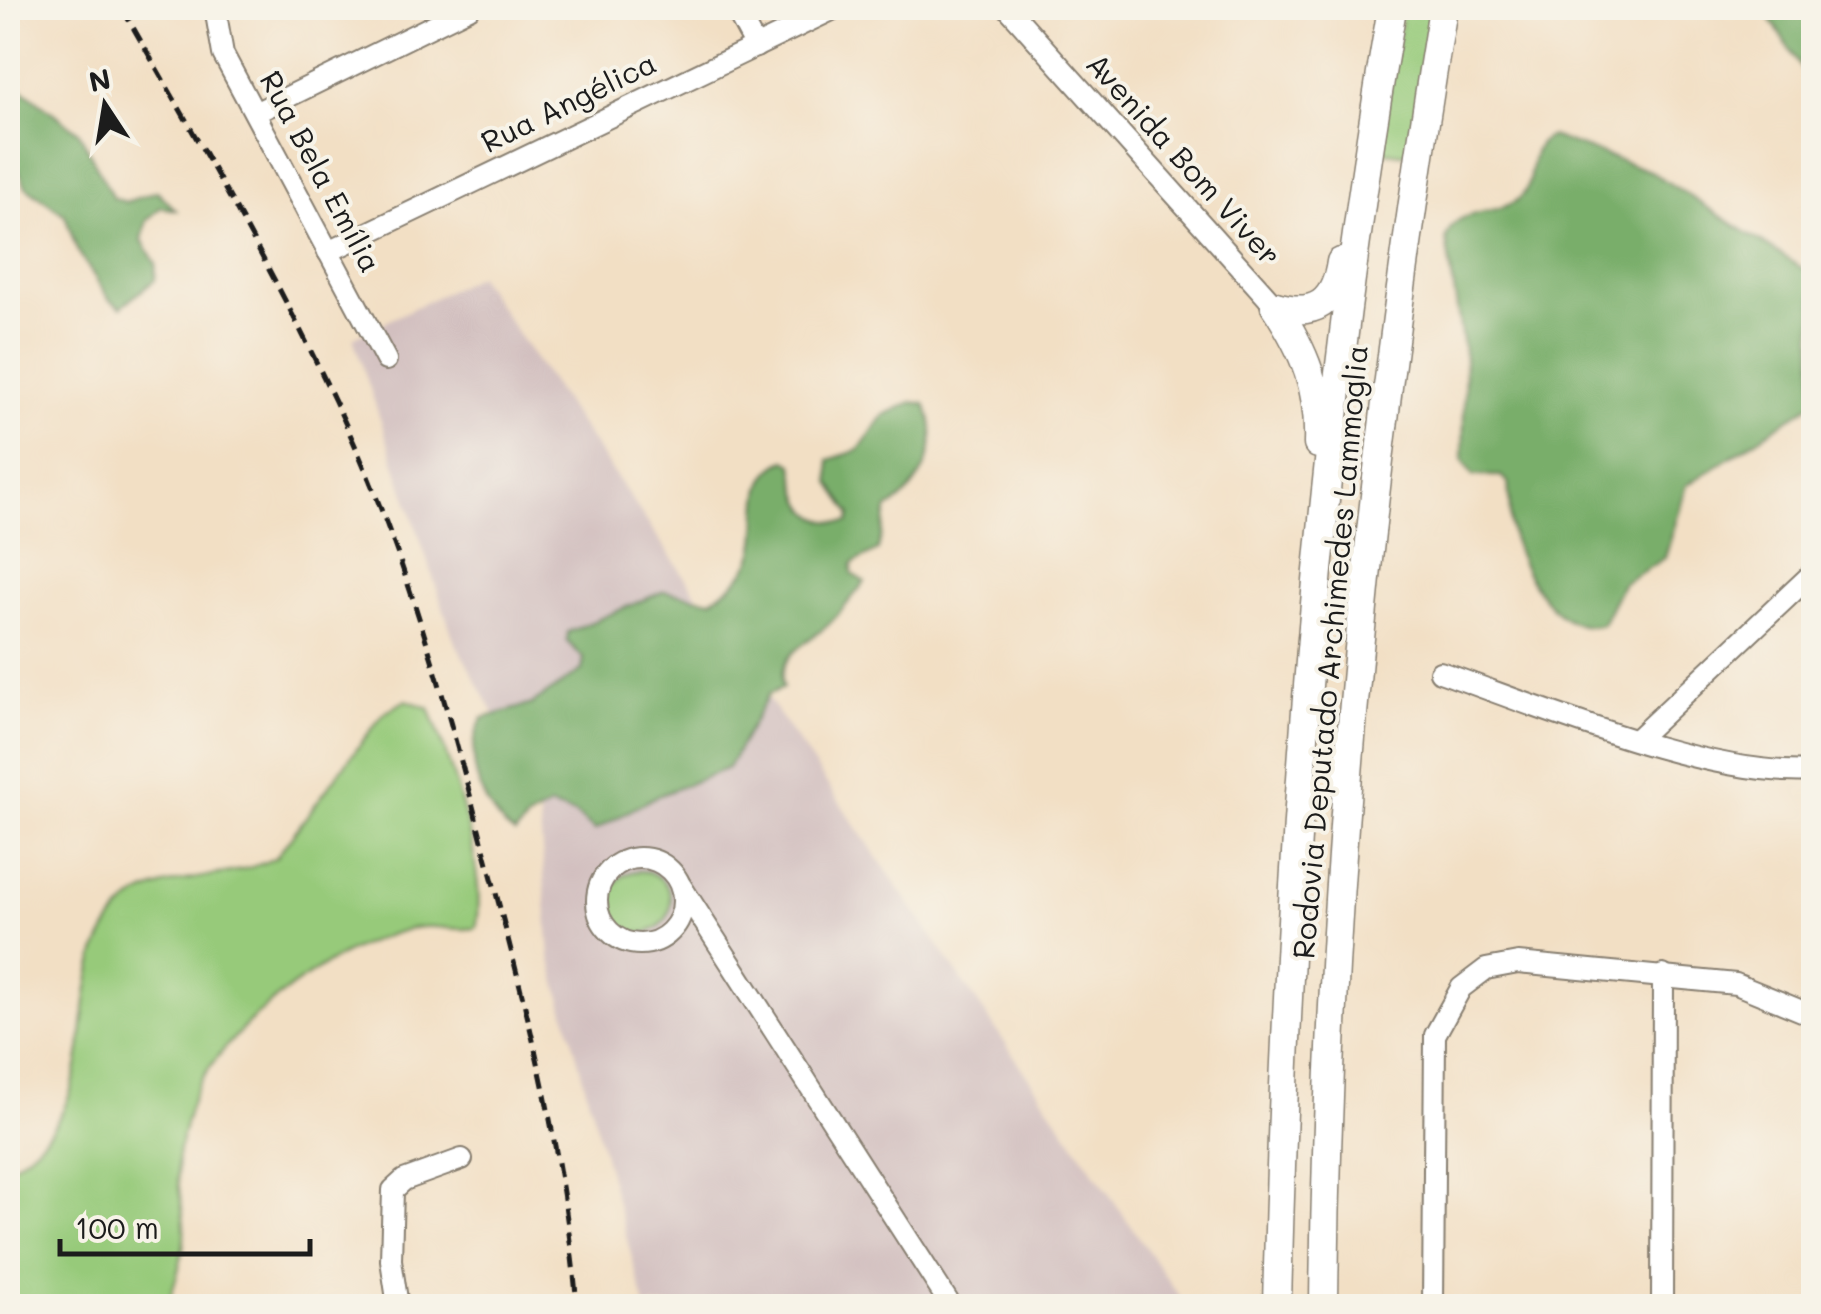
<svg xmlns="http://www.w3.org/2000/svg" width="1821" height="1314" font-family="Mali,sans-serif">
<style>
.industrial{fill:#d2bfbf}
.green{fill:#97ca7a;stroke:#5a734b;stroke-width:2.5}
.forest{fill:#79ae6a;stroke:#4a6543;stroke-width:2.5}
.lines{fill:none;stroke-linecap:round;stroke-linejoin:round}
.minor-casing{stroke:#877e70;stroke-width:24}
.highway-casing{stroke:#877e70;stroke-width:31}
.minor{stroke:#fff;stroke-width:20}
.highway{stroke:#fff;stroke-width:28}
.rail{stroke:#1c1c1c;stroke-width:5;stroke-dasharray:15 8;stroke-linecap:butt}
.labels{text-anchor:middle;stroke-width:8;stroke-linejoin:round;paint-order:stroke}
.street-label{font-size:30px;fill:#1c1c1c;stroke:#f7f3e8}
</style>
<rect width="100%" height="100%" fill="#f7f3e8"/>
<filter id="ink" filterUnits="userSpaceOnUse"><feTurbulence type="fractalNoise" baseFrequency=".01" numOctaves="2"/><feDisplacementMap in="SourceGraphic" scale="20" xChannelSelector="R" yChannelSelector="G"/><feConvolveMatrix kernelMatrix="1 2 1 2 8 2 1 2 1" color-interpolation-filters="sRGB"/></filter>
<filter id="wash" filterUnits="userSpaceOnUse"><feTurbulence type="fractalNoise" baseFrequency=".0048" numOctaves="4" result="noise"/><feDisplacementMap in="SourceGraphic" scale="40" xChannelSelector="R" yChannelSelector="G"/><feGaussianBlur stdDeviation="2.25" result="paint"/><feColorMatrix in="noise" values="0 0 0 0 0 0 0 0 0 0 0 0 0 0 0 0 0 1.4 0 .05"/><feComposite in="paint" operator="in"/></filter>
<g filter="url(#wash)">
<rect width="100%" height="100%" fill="#f2dfc4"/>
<path class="industrial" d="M478,276L1186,1306H645L550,957L538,794L454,640L353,338Z"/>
<g class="green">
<path d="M1403,8H1435L1410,155L1378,151Z"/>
<path d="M406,700L429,708C450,761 489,874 476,928C453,932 433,923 409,929C331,949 248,1010 203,1077C191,1095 184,1128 179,1149C174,1175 182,1199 184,1225C186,1253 175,1280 168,1306H8V1168C121,1101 52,977 125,906C159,872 231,882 276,857L383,714Z"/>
<circle cx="640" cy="902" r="31"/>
</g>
<g class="forest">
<path d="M1764,8H1813V88Z"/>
<path d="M8,79L79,132L113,198L126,202L157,191L176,210L161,207L147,220L142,240L156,264L155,280L121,307L109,299L77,250L65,215L26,187L8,149Z"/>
<path d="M1551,136L1650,171L1813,275V403L1687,485L1665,558L1622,584L1602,624C1560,638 1521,573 1513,538C1509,520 1510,500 1508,482L1501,476H1473L1463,460L1465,359L1446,239C1453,207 1492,217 1516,201C1540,184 1522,148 1551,136Z"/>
<path d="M912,402L925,404C945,441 921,490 888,508L878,550L852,564V574L865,582C853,596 841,613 827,626C807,643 775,656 783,688L769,694L728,768L653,798L595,830L575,814L550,806L528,819L515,834C481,812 461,753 483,718L532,704L582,670L584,659L567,641L568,632L664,591L711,600C728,589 742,579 751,560C766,527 744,477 786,460L793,464C798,501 806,526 849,522L851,514L830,483L829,460L859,450L884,415Z"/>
</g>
</g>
<g filter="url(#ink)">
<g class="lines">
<defs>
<g id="minor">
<path d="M215,8L223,54L386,360"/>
<path d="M735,8L756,47"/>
<path d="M1008,8L1275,306"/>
<path d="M255,113L469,8"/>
<path d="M328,252L836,8"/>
<path d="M1440,672C1542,708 1708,778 1814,771"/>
<path d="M1638,738L1814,572"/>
<circle cx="640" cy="901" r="43"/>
<path d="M681,886L951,1306"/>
<path d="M398,1306L391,1260L393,1190L404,1180L462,1159"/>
<path d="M1433,1306L1435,1035L1461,988L1486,969L1518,963L1736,984L1814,1016"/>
<path d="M1662,1306L1663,975"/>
</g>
<g id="highway">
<path d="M1275,306C1305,352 1320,388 1318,444"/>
<path d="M1275,306C1316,317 1335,303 1341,262"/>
<path d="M1277,1306C1287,872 1318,436 1392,8"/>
<path d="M1324,1306C1328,866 1372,442 1443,8"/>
</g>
</defs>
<use href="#minor" class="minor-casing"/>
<use href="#highway" class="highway-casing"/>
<use href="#minor" class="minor"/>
<use href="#highway" class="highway"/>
<path class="rail" d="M122,8C195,136 271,265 334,399C403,544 446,701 486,856C526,1004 564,1153 577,1306"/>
</g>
</g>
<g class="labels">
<g class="street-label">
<text transform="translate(569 103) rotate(-26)" y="10">Rua Angélica</text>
<text transform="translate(1183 160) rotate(48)" y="10">Avenida Bom Viver</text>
<text transform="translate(320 172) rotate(62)" y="10">Rua Bela Emília</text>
<text transform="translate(1331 652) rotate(-85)" y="10">Rodovia Deputado Archimedes Lammoglia</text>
</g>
</g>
<rect width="1821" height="1314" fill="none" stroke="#f7f3e8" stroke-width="40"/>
<g transform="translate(105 105) rotate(348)" stroke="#f7f3e8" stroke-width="8" paint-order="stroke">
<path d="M0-8L18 38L0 25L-18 38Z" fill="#1c1c1c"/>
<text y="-15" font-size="28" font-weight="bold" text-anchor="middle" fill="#1c1c1c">N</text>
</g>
<path d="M60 1239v15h250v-15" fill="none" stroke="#1c1c1c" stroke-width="5"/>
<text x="75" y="1239" font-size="30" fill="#1c1c1c" stroke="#f7f3e8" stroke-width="8" paint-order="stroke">100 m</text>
</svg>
